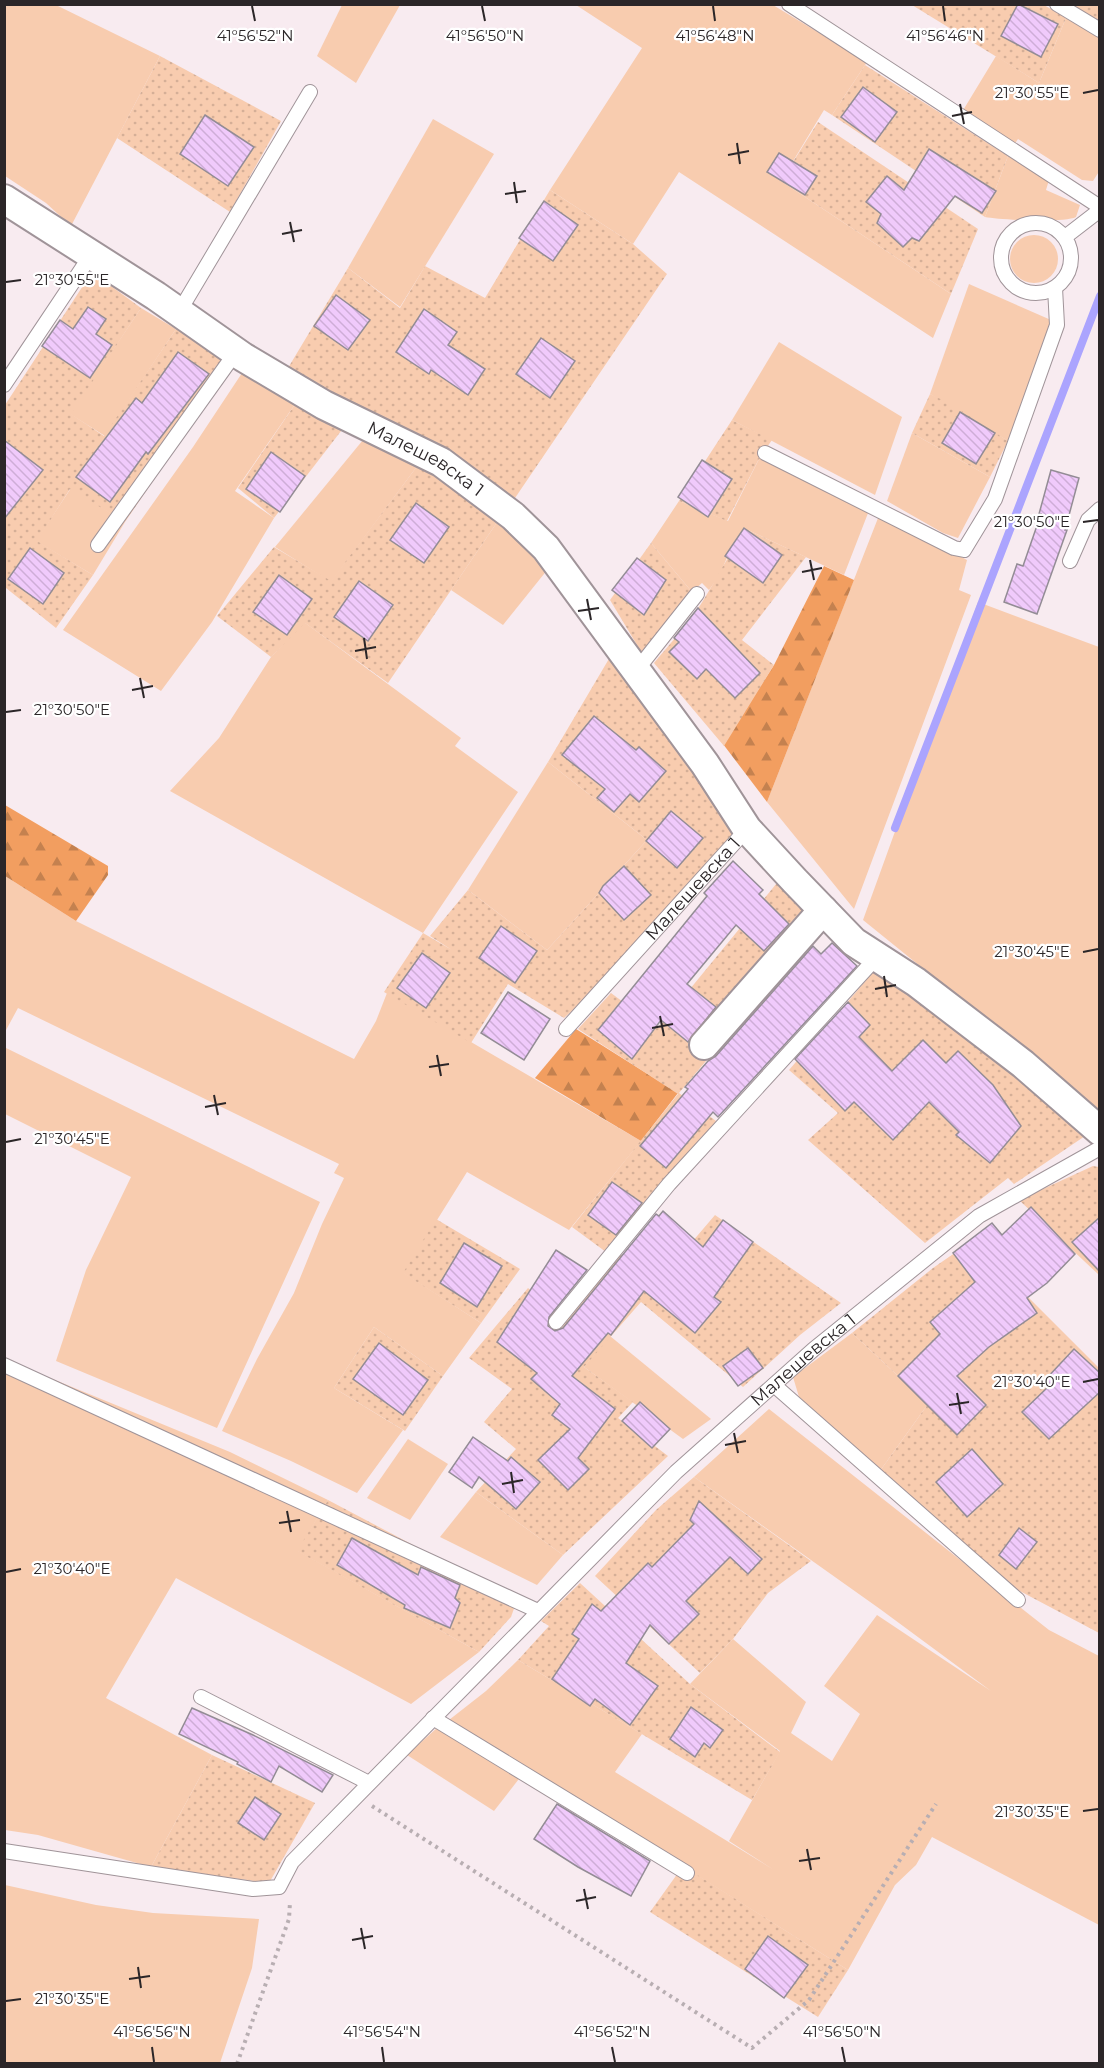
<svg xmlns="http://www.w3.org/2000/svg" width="1104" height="2068" font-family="Montserrat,sans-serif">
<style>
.grass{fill:#f8ccaf}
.forest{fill:url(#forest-firs)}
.garden{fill:url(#garden-dots)}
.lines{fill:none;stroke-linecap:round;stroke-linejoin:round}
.stream{stroke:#aba4fe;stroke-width:8}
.building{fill:url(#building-back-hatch);stroke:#938c95;stroke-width:1.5}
.service-casing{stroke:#a09499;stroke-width:16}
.minor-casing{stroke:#a09499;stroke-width:32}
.path{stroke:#b8aeb2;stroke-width:4;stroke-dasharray:3 4.5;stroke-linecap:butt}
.service{stroke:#fff;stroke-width:14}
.minor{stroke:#fff;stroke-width:28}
.ticks{fill:none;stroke:#2b2628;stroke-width:2}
.labels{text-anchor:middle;stroke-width:4.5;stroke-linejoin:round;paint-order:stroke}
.street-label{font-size:18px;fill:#2b2628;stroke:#fff}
.ticks-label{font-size:15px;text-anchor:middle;fill:#2b2628;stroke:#fff;stroke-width:4.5;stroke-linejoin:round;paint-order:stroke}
</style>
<defs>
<pattern id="forest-firs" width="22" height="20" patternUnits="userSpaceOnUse" patternTransform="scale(1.5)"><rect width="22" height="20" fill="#f29e60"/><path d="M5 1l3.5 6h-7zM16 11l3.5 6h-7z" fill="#c4814f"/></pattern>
<pattern id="garden-dots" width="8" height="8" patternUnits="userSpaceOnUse" patternTransform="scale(1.5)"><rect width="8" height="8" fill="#f8ccaf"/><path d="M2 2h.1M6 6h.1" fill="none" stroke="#d5af97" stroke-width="1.8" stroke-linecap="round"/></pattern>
<pattern id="building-back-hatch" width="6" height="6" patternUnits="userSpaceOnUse" patternTransform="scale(1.5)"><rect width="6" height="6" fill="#f0cafb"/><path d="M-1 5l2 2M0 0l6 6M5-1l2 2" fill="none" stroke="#ceadd7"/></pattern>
</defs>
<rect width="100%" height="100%" fill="#f8ebf0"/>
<g class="grass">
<path d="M4,5H56L160,56L71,226L46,203L5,176Z"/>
<path d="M342,5H400L356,83L317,56Z"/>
<path d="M576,5H773L867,62L832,115L824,110L781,181L951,294L933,338L679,172L633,244L550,190L642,48Z"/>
<path d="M1066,18L1099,38L1100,170L1093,181L1082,180L1018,139L1014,145L962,112L996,56L1039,83Z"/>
<path d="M433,119L494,154L400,307L348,268Z"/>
<path d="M1008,156L1049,180L1046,190L1080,205L1076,217C1065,223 1001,220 985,217Z"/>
<circle cx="1034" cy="259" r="24"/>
<path d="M969,284L1051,320L1008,441L930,394Z"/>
<path d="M141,308L176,329L105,436L70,414Z"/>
<path d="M779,342L902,417L875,495L732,420Z"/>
<path d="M246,367L300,397L235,491L274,518L212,622L161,691L63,630L193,447Z"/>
<path d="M372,429L421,461L331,582L275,547Z"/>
<path d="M912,433L990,477L958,538L943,533L887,501Z"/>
<path d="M760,457L870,508L844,575L748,530L729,553L719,576L709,590L702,583L692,592L651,543L679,501L728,521Z"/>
<path d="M71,488L125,522L93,575L36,541Z"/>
<path d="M880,513L967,560L959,590L971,595L854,909L767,802Z"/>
<path d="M502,515L552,564L503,625L451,590Z"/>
<path d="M978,602L1099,647V1115L1030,1055L863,920Z"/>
<path d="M304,622L461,738L455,746L518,792L423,933L170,791L219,738L271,657Z"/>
<path d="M548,762L647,840L547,950L468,890Z"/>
<path d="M5,876L76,921L354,1059L376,1021L387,993L641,1141L569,1230L467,1172L404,1273L481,1323L443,1376L374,1327L334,1388L403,1430L357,1493L291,1461L222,1431L257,1359L294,1293L322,1224L344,1178L334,1173L339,1164L18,1008L5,1032Z"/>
<path d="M4,1047L320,1202L217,1428L56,1361L86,1270L131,1177L5,1114Z"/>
<path d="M852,1333L928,1404L877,1475L799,1397L793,1377Z"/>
<path d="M610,1336L711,1419L683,1439L584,1367Z"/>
<path d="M4,1359L230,1452L328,1500L298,1551L479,1652L411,1704L176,1578L106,1698L212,1755L151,1867L38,1835L5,1830Z"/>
<path d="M769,1409L1049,1630L1099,1656V1925L932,1837L916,1865L895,1885L848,1970L449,1720L486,1691L518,1660L642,1734L615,1772L774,1870L729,1841L780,1751L690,1684L733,1639L806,1702L791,1733L832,1761L860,1714L824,1686L877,1615L991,1691L880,1609L694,1477Z"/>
<path d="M408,1439L448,1464L410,1520L367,1498Z"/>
<path d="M476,1492L563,1555L537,1585L440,1537Z"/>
<path d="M438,1727L522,1775L494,1811L407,1755Z"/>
<path d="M5,1885L96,1905L153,1913L259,1919L252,1968L220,2063H5Z"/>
</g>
<g class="forest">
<path d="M824,566L854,580L767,802L723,744L774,665Z"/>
<path d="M5,805L108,866V875L76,921L5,876Z"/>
<path d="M576,1029L678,1093L641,1141L535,1078Z"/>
</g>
<g class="garden">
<path d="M912,5H1044L1066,18L1039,83Z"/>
<path d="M1066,5H1099V22Z"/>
<path d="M160,56L281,121L230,212L117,138Z"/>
<path d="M865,65L1008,156L985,217L832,115Z"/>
<path d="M818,122L978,229L951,294L781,181Z"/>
<path d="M550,190L633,244L667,274L515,498L449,453L348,401L285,373L348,268L400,308L425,266L485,298Z"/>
<path d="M92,272L141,308L71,414L104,436L176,329L235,361L125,522L70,489L37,541L93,575L56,628L6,588L5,589V405Z"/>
<path d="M930,394L951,404L1008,441L990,477L912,433Z"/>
<path d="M300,397L348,422L274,518L238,488Z"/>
<path d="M732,420L772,440L760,457L727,521L679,501Z"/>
<path d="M421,461L502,515L388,683L305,623L271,657L217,616L274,547L331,581Z"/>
<path d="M748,530L806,557L742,640L774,665L724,746L654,663C670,644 687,625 701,604C717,579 728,553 748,530Z"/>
<path d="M651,543L692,592L643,655L610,600Z"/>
<path d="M613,652L743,829L599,986L564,1018L508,984L471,1043L384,992L423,933L452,950L430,936L468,890L547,950L647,840L548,762Z"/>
<path d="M781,878L814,915L765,991L679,1093L716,1121L606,1252L572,1227L678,1094L578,1029L611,993L658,1028Z"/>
<path d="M875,970L943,1013L1088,1134L1014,1184L1008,1178L925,1243L808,1140L838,1113L789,1070Z"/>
<path d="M1093,1166L1099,1167V1275L1019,1200Z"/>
<path d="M715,1215L841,1303L800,1335L743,1387L641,1302L584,1367L633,1402L618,1418L668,1456L563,1555L476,1492L516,1449L484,1422L512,1389L469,1358L528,1288L566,1319L620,1254L657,1283Z"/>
<path d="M436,1219L520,1269L481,1323L403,1273Z"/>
<path d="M972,1241L1099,1368V1633L1003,1582L877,1475L928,1404L852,1333L933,1268Z"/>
<path d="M374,1327L443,1376L405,1431L334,1388Z"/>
<path d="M694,1477L811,1561L768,1593L733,1639L700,1673L595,1576L656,1510Z"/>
<path d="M328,1500L517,1600L511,1617L479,1652L297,1551Z"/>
<path d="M580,1583L690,1684L780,1752L752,1800L518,1660L549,1626L541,1621Z"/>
<path d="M212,1755L315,1803L269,1883L151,1867Z"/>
<path d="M683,1866L848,1970L818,2017L650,1912Z"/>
</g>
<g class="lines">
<path class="stream" d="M895,828L1100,296"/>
</g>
<g class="building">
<path d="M1018,4L1058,24L1041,57L1001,36Z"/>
<path d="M863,87L897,112L875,142L841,117Z"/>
<path d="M205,115L254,147L228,186L180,154Z"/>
<path d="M929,149L996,191L982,213L955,196L919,241L912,238L903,247L877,223L881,214L866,202L887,176L904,190Z"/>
<path d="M779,153L817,176L805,195L767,172Z"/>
<path d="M544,201L578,225L553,261L519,238Z"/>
<path d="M336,295L370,320L348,350L314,326Z"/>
<path d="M88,307L106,319L96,334L112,345L90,378L42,346L60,320L73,329Z"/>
<path d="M424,309L457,332L448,345L485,369L468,395L431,370L429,374L396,352Z"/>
<path d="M541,338L575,361L550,398L516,374Z"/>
<path d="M178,352L209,374L148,454L146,452L110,502L76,477L136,398L142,403Z"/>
<path d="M960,412L995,433L976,464L942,443Z"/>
<path d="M4,440L43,470L4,519Z"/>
<path d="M271,452L305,476L280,512L246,489Z"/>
<path d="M702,460L732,479L708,517L678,497Z"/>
<path d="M1051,470L1079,478L1065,530H1067L1037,614L1004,602L1017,564L1023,566L1041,514H1039Z"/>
<path d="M416,503L449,527L424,563L390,540Z"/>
<path d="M744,528L782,555L763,583L725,556Z"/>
<path d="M30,548L64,573L43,604L8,579Z"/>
<path d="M637,558L666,580L644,615L612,590Z"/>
<path d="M279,575L312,599L287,635L253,612Z"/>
<path d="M359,581L393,605L368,641L334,617Z"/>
<path d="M698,608L760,673L735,698L706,669L697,679L669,652L679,642L674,638Z"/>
<path d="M594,716L636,750L639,747L666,771L639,802L630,794L614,812L597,798L605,789L562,755Z"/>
<path d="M671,811L703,838L677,868L646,841Z"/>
<path d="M733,861L763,890L759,894L789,924L764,951L736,925L687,984L716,1007L688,1042L661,1020L632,1059L598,1030L707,896L704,893Z"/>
<path d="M624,866L651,895L624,920L599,893L603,886Z"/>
<path d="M501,926L537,951L515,983L479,958Z"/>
<path d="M832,943L857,966L718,1117L713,1112L666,1168L640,1146L688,1089L685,1087L708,1061L716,1056L813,946L821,954Z"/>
<path d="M422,953L450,973L426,1008L397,988Z"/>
<path d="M508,992L550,1019L524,1060L481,1033Z"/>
<path d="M848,1002L870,1025L859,1037L892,1071L923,1040L946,1063L958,1051L993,1085L1021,1126L990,1163L956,1135L959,1132L929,1102L893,1140L854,1102L845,1111L795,1059Z"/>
<path d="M612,1182L642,1203L616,1235L588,1215Z"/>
<path d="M1031,1207L1075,1254L1047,1283L1027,1298L1037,1313L989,1347L957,1376L986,1405L957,1435L898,1376L940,1334L930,1322L975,1282L953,1253L992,1223L1002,1235Z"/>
<path d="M663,1211L703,1247L723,1220L753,1242L714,1297L721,1302L695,1333L644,1291L611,1335L608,1333L572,1376L615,1409L578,1458L589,1469L568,1490L538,1460L570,1429L552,1415L560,1404L531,1379L537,1373L497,1342L556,1250L587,1270L549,1317L548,1326L555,1331L563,1328L656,1214L659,1216Z"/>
<path d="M1100,1217V1272L1072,1242Z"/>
<path d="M464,1243L502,1266L477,1307L440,1283Z"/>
<path d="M379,1343L428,1380L403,1415L353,1379Z"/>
<path d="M748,1348L763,1368L738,1386L723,1366Z"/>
<path d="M1074,1349L1100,1373V1392L1049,1439L1022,1412L1050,1385L1045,1380Z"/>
<path d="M640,1402L670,1429L652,1448L622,1421Z"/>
<path d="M473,1437L508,1461L511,1457L540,1482L516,1509L479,1477L472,1488L449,1472Z"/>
<path d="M972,1449L1003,1484L967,1517L936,1482Z"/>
<path d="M699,1501L762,1559L748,1574L730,1557L686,1601L699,1614L669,1644L650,1625L626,1663L658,1686L630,1725L595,1699L590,1706L552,1679L579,1639L572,1634L592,1604L601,1611L648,1563L652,1567L694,1524L690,1520Z"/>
<path d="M1019,1528L1037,1542L1016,1569L999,1555Z"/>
<path d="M352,1538L418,1575L421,1567L460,1585L455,1598L460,1603L450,1628L404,1608L405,1605L337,1565Z"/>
<path d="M691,1707L723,1730L710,1748L704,1743L695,1757L670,1739Z"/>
<path d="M192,1708L253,1735L333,1775L322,1792L279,1766L271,1782L237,1764L238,1762L179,1734Z"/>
<path d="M255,1797L281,1814L264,1840L238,1823Z"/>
<path d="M557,1804L650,1861L631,1896L578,1867L534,1839Z"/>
<path d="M768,1936L808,1965L784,1998L745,1969Z"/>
</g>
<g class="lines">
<defs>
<g id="service">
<path d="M789,4L1100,207"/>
<path d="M1057,4L1100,30"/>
<circle cx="1036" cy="258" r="35"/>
<path d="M1065,237L1100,210"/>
<path d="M179,312L310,92"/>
<path d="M4,385L91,255"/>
<path d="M765,453L954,548L964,550L995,499L1057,325L1055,288"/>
<path d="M98,545L236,352"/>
<path d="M1070,561L1088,520L1100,509"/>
<path d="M636,671L697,594"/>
<path id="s1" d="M566,1029L747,829"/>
<path d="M556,1322L669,1184L876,958"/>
<path d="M4,1365L538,1611"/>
<path d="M774,1385L1018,1600"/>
<path d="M201,1697L369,1783"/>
<path d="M433,1718L687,1873"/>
<path id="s2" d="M4,1851L253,1889L279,1887L292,1862L676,1472L814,1349L979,1216L1100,1148"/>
</g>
<g id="minor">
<path id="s3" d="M4,199L156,296L243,357L324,405L441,462L513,516L546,548L705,764L747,829L795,881L854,942L916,982L1023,1064L1100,1131"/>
<path d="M704,1045L823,910"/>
</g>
</defs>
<use href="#service" class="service-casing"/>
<use href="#minor" class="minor-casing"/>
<g class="path">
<path d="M372,1806L752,2048L809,2000L936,1804"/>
<path d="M237,2064L289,1919L290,1902"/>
</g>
<use href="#service" class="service"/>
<use href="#minor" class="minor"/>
</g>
<path class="ticks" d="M252,6L255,21M482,6L485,21M713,6L715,21M943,6L945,21M1083,93L1098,90M960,104L964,124M952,116L972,112M737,143L740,164M728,155L749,151M514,182L517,203M505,194L526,191M290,222L294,242M282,234L302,230M6,282L21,280M1083,522L1098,520M810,560L814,580M802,572L822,568M587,599L591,620M578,611L599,608M364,638L367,659M355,651L376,647M140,678L144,698M132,690L153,686M6,712L21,710M1083,952L1098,949M884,976L887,997M875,989L896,985M660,1016L664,1036M652,1028L673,1024M437,1055L441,1076M429,1067L449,1064M214,1095L218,1115M205,1107L226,1103M6,1142L21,1139M1083,1382L1098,1379M957,1393L961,1414M949,1405L969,1402M734,1433L738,1453M725,1445L746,1441M511,1472L514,1493M502,1484L523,1480M287,1511L291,1532M279,1523L300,1520M6,1572L21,1569M1083,1811L1098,1809M807,1849L811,1870M799,1861L820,1858M584,1889L588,1909M576,1901L596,1897M361,1928L365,1949M352,1940L373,1936M138,1967L141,1988M129,1979L150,1976M6,2001L21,1999M152,2047L154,2062M382,2047L384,2062M612,2047L615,2062M842,2047L845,2062"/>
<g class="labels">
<g class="street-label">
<text dy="6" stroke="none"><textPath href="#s3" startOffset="496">Малешевска 1</textPath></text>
<text dy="6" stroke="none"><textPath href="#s1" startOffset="189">Малешевска 1</textPath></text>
<text dy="6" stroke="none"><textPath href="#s2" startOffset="1023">Малешевска 1</textPath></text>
</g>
</g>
<g class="ticks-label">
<text x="255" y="41">41°56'52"N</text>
<text x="485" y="41">41°56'50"N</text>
<text x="715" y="41">41°56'48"N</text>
<text x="945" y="41">41°56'46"N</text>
<text x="1032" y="98">21°30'55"E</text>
<text x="72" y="285">21°30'55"E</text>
<text x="1032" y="527">21°30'50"E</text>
<text x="72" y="715">21°30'50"E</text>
<text x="1032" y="957">21°30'45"E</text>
<text x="72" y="1144">21°30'45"E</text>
<text x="1032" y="1387">21°30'40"E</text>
<text x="72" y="1574">21°30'40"E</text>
<text x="1032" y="1817">21°30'35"E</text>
<text x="72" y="2004">21°30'35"E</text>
<text x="152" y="2037">41°56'56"N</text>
<text x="382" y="2037">41°56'54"N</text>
<text x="612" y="2037">41°56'52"N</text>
<text x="842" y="2037">41°56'50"N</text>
</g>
<rect width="1104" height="2068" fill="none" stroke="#2b2628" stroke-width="12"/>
</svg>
